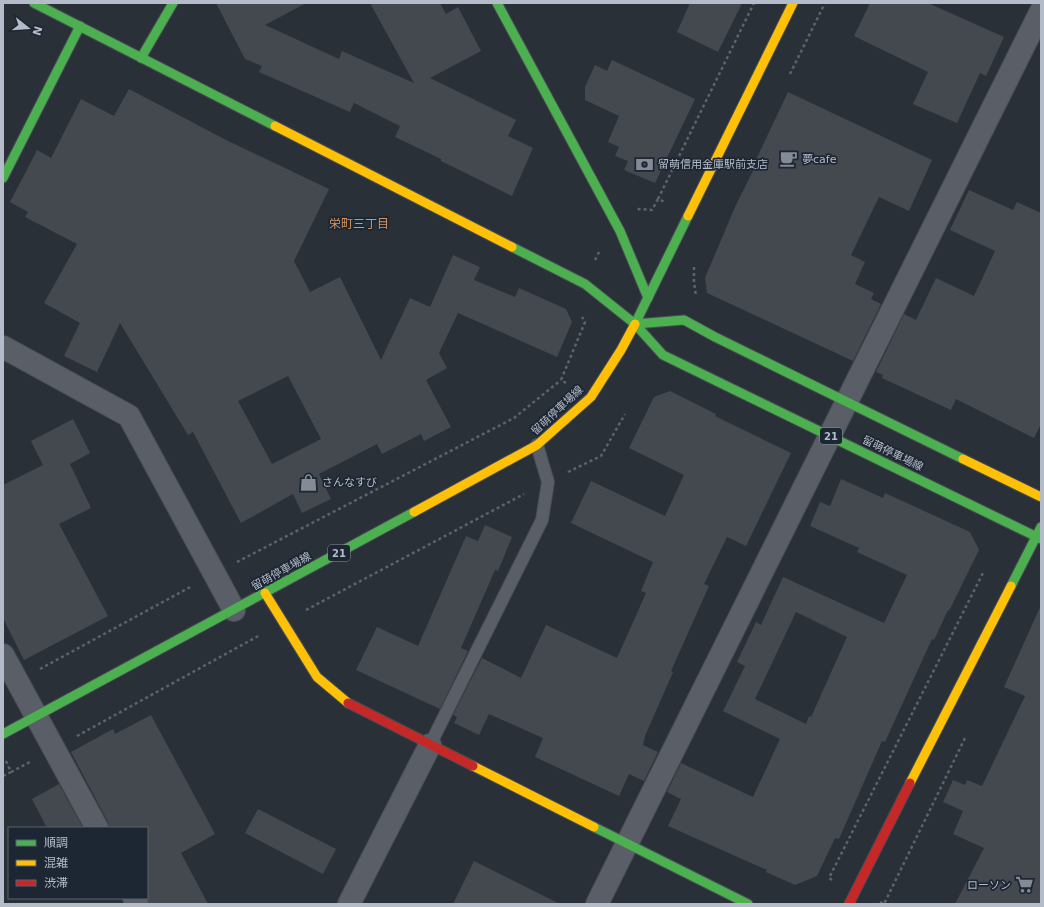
<svg xmlns="http://www.w3.org/2000/svg" width="1044" height="907" font-family="'DejaVu Sans','Noto Sans JP',sans-serif">
<style>
.building{fill:#444950;fill-rule:evenodd}
.lines{fill:none;stroke-linecap:round;stroke-linejoin:round}
.lane-casing{stroke:#484c53;stroke-width:14}
.street-casing{stroke:#484c53;stroke-width:24}
.fast-casing{stroke:#484c53;stroke-width:11}
.slow-casing{stroke:#484c53;stroke-width:11}
.jam-casing{stroke:#484c53;stroke-width:11}
.path{stroke:#5d636a;stroke-width:2.5;stroke-dasharray:3 3;stroke-linecap:butt}
.lane{stroke:#5a5e66;stroke-width:12}
.street{stroke:#5a5e66;stroke-width:22}
.fast{stroke:#4caf50;stroke-width:9}
.slow{stroke:#ffc107;stroke-width:9}
.jam{stroke:#c62828;stroke-width:9}
.labels{text-anchor:middle;stroke-width:3.5;stroke-linejoin:round;paint-order:stroke}
.shield{fill:#1d2633;stroke:#878f9c;stroke-width:1}
.shield-label{font-size:10px;font-weight:bold;fill:#b4bcc9}
.poi-label{font-size:11px;fill:#b4bcc9;stroke:#1d2633;text-anchor:start}
.street-label{font-size:11px;fill:#b4bcc9;stroke:#1d2633}
.neighbourhood-label{font-size:12px;fill:#d59563;stroke:#1d2633}
</style>
<rect width="100%" height="100%" fill="#2a3038"/>
<g class="building">
<path d="M216,3H306L265,25L339,59L342,51L414,83L370,3H440L446,14L458,7L481,51L430,78L516,120L508,136L533,148L512,196L441,161V159L395,137L400,126L354,103L350,112L259,72L262,66L245,59Z"/>
<path d="M690,3H742L718,52L677,32Z"/>
<path d="M870,3H928L1004,37L986,76L980,73L957,123L913,104L928,72L854,36Z"/>
<path d="M612,60L695,99L655,183L624,170L628,161L615,156L619,147L608,142L619,116L585,100V87L595,65L607,71Z"/>
<path d="M129,89L228,141L329,189L294,261L310,292L340,277L381,360L410,298L430,307L453,255L480,267L474,280L515,297L519,288L566,309L572,322L557,357L458,313L439,353L447,368L426,380L451,427L424,441L421,434L382,454L377,444L319,474L331,499L302,513L293,494L241,523L193,432L188,435L120,323L97,372L64,356L80,323L44,303L77,244L25,217L28,212L10,202L37,150L51,158L81,99L114,116ZM288,376L321,439L272,464L238,401Z"/>
<path d="M788,92L932,160L909,211L879,197L851,255L865,262L855,284L874,293L871,299L881,304L853,361L707,293L705,278L735,207L756,165L754,164Z"/>
<path d="M969,190L1013,210L1017,202L1041,213V424L1034,438L956,399L951,410L882,378L883,375L876,372L904,314L916,320L936,278L974,296L995,251L950,230Z"/>
<path d="M670,391L716,414L715,416L791,453L746,546L727,537L704,584L709,586L671,671L673,672L645,736L643,745L658,752L644,781L629,774L619,796L535,757L543,738L489,714L479,735L454,723L457,717L453,715L482,658L521,678L546,625L617,658L646,593L641,591L653,562L571,523L591,481L665,516L684,475L629,448L654,397Z"/>
<path d="M73,419L90,453L70,464L91,508L59,524L108,616L24,660L3,618V485L43,465L31,441Z"/>
<path d="M841,479L883,498L885,493L970,532L979,550L949,611L948,610L934,640L932,639L885,742L882,741L839,839L835,838L817,876L795,885L766,872L767,870L668,826L681,799L667,792L681,763L753,797L780,739L723,711L745,666L737,662L756,622L761,625L783,577L884,623L907,575L857,552L859,548L810,526L820,502L830,506ZM796,612L847,637L811,717L809,716L806,724L755,699Z"/>
<path d="M485,525L512,537L498,571L495,570L461,648L468,651L440,709L356,670L377,627L418,646L466,536L478,541Z"/>
<path d="M1041,605V904H955L984,848L953,834L963,811L943,802L953,780L965,785L967,780L982,786L1025,696L1004,687Z"/>
<path d="M151,715L215,834L181,853L208,904H149L147,896V828H109L108,822L71,752L113,729L115,734Z"/>
<path d="M59,784L83,828H47L32,799Z"/>
<path d="M258,809L336,849L323,874L245,833Z"/>
<path d="M474,861L560,904H453Z"/>
</g>
<g class="lines">
<defs>
<path id="lane" d="M430,745L542,520L548,482L537,445"/>
<g id="street">
<path d="M3,347L129,416L234,610"/>
<path d="M3,655L97,828"/>
<path d="M134,898L137,904"/>
<path d="M349,904L430,745"/>
<path d="M597,904L1041,11"/>
</g>
<g id="fast">
<path d="M34,3L275,126"/>
<path d="M497,3L620,231L648,298"/>
<path d="M141,58L173,3"/>
<path d="M3,178L80,26"/>
<path d="M512,247L585,284L635,324L688,216"/>
<path d="M635,324L663,355L1041,539"/>
<path d="M635,324L684,320L715,337L963,459"/>
<path d="M1011,586L1041,527"/>
<path d="M3,734L414,512"/>
<path d="M594,827L748,904"/>
</g>
<g id="slow">
<path d="M275,126L512,247"/>
<path d="M688,216L793,3"/>
<path d="M963,459L1041,497"/>
<path d="M414,512L537,445L591,397L621,350L635,324"/>
<path d="M265,593L317,677L348,703"/>
<path d="M473,766L594,827"/>
<path d="M910,783L1011,586"/>
</g>
<g id="jam">
<path d="M348,703L473,766"/>
<path d="M849,904L910,783"/>
</g>
</defs>
<use href="#lane" class="lane-casing"/>
<use href="#street" class="street-casing"/>
<use href="#fast" class="fast-casing"/>
<use href="#slow" class="slow-casing"/>
<use href="#jam" class="jam-casing"/>
<g class="path">
<path d="M790,74L825,3"/>
<path d="M658,199L754,3"/>
<path d="M638,210L639,209L652,210L658,199L665,202"/>
<path d="M595,260L600,250"/>
<path d="M694,267V282L696,296"/>
<path d="M566,383L561,380L585,322L582,317"/>
<path d="M568,472L601,456L625,414"/>
<path d="M237,562L514,418L561,380"/>
<path d="M306,610L524,494"/>
<path d="M40,669L192,586"/>
<path d="M77,736L260,635"/>
<path d="M11,772L30,762"/>
<path d="M3,776L11,772L5,759"/>
<path d="M832,880L829,878L984,571"/>
<path d="M880,902L884,904L965,738"/>
</g>
<use href="#lane" class="lane"/>
<use href="#street" class="street"/>
<use href="#fast" class="fast"/>
<use href="#slow" class="slow"/>
<use href="#jam" class="jam"/>
</g>
<defs>
<symbol id="cafe-bare" viewBox="-9 -9 18 18"><path d="M-5.5-4.5H6V0H3Q3 3.5 0 3.5H-2.5Q-5.5 3.5-5.5 0ZM3-3.2v2h1.7v-2ZM-6 4.5H4V6H-6Z" fill="#848b96" stroke="#1d2633" stroke-width="2.5" paint-order="stroke"/></symbol>
<symbol id="bank-bare" viewBox="-9 -9 18 18"><path d="M-6-4H6V4H-6ZM0-2.3a2.3 2.3 0 1 0 0 4.6a2.3 2.3 0 1 0 0-4.6Z" fill="#848b96" stroke="#1d2633" stroke-width="2.5" paint-order="stroke"/></symbol>
<symbol id="shop-bare" viewBox="-9 -9 18 18"><path d="M-5-2.5h2.3a2.7 3.5 0 0 1 5.4 0H5L5.5 6h-11ZM-1.5-2.5h3a1.5 2.3 0 0 0-3 0Z" fill="#848b96" stroke="#1d2633" stroke-width="2.5" paint-order="stroke"/></symbol>
<symbol id="supermarket-bare" viewBox="-9 -9 18 18"><path d="M-6-5.5h2.5l.6 2H6L4.5 2H-2.5L-4.4-4H-6ZM-1.5 3.2a1.3 1.3 0 1 0 .1 0ZM3 3.2a1.3 1.3 0 1 0 .1 0Z" fill="#848b96" stroke="#1d2633" stroke-width="2.5" paint-order="stroke"/></symbol>
</defs>
<g fill-rule="evenodd">
<use href="#cafe-bare" x="776" y="146" width="25" height="25"/>
<use href="#bank-bare" x="632" y="152" width="25" height="25"/>
<use href="#shop-bare" x="296" y="470" width="25" height="25"/>
<use href="#supermarket-bare" x="1012" y="872" width="25" height="25"/>
</g>
<g class="labels">
<g class="shield">
<rect x="820" y="428" width="22" height="16" rx="3"/>
<rect x="328" y="545" width="22" height="16" rx="3"/>
</g>
<g class="shield-label">
<text x="831" y="440">21</text>
<text x="339" y="557">21</text>
</g>
<g class="poi-label">
<text x="802" y="163">夢cafe</text>
<text x="658" y="168">留萌信用金庫駅前支店</text>
<text x="322" y="486">さんなすび</text>
<text x="1011" y="889" text-anchor="end">ローソン</text>
</g>
<g class="street-label">
<text transform="translate(557 410) rotate(-43)" y="4">留萌停車場線</text>
<text transform="translate(893 453) rotate(26)" y="4">留萌停車場線</text>
<text transform="translate(281 571) rotate(-29)" y="4">留萌停車場線</text>
</g>
<g class="neighbourhood-label">
<text x="359" y="228">栄町三丁目</text>
</g>
</g>
<rect width="1044" height="907" fill="none" stroke="#b4bcc9" stroke-width="8"/>
<rect x="8" y="827" width="140" height="72" fill="#1d2633" stroke="#59626f"/>
<rect x="16" y="840" width="20" height="6" fill="#4caf50" stroke="#59626f"/>
<text x="44" y="847" font-size="12" fill="#b4bcc9">順調</text>
<rect x="16" y="860" width="20" height="6" fill="#ffc107" stroke="#59626f"/>
<text x="44" y="867" font-size="12" fill="#b4bcc9">混雑</text>
<rect x="16" y="880" width="20" height="6" fill="#c62828" stroke="#59626f"/>
<text x="44" y="887" font-size="12" fill="#b4bcc9">渋滞</text>
<g transform="translate(28 28) rotate(107)" stroke="#1d2633" stroke-width="3" paint-order="stroke">
<path d="M0-3L7 15L0 10L-7 15Z" fill="#b4bcc9"/>
<text y="-6" font-size="11" font-weight="bold" text-anchor="middle" fill="#b4bcc9">N</text>
</g>
</svg>
